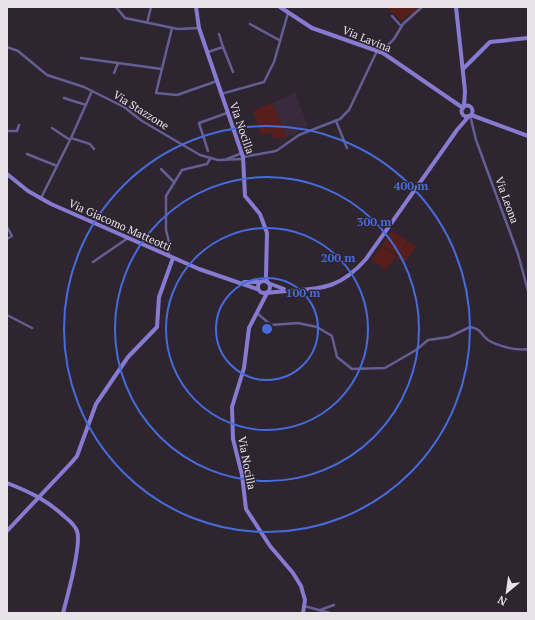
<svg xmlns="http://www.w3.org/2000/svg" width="535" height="620" font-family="'PT Serif',serif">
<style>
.built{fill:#392b3c}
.green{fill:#571e1c}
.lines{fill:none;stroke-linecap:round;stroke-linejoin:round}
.street{stroke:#645e93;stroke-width:2.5}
.secondary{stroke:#867bd0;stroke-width:4}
.ring{fill:none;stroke:#466cdb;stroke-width:2}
.labels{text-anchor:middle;stroke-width:3;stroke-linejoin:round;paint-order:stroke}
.street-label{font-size:11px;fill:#e8e2e9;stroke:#2e2530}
.centre{fill:#466cdb;stroke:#2e2530;stroke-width:2}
.ring-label{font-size:12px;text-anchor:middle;font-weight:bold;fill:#466cdb;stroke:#2e2530;stroke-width:3;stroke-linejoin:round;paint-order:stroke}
</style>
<rect width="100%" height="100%" fill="#2e2530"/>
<path class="built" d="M295,93L308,126L298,130L296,134L286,137L272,103Z"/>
<g class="green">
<path d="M386,7H420L413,15L408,14L402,21Z"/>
<path d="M272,103L287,138H274L271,133L261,135L253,111Z"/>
<path d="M392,231L408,241L398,255L409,241L416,246L404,263L396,258L398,256L382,245Z"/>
<path d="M382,246L396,256L386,270L371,260Z"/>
</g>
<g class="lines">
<g class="street">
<path d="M116,7L125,18L178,29L199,28"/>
<path d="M392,16L401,26"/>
<path d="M147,23L151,7"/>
<path d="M250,24L279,40"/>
<path d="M172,28L156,93L177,95L217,81"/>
<path d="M219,34L223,47"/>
<path d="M7,47L18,51L47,75L84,87L124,107L142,121L200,155L218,160L243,159"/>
<path d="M208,52L223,47L233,72"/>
<path d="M381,52L394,39L403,24L422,7"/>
<path d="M81,58L162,69"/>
<path d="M114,73L118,63"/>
<path d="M221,94L264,82L274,62L288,13"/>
<path d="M64,98L86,105"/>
<path d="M470,115L476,140L518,254L528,291"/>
<path d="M336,121L347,148"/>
<path d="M52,128L70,140"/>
<path d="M7,131H17L19,125"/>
<path d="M71,138L90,144L94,149"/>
<path d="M208,151L199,123L227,113"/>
<path d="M27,154L57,166"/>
<path d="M243,157L276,151L299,135L340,119L349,110L377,51"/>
<path d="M227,159L242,153"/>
<path d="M161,169L174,182"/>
<path d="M41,198L71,138L92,91"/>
<path d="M7,227L12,236L7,239"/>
<path d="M168,255L170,246L166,230V196L182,170L207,164L210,159"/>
<path d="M93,262L128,238"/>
<path d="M257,313L271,325L298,323L317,327L332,336L337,357L352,369L385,368L416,350L428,340L449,337L470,327C482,329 480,334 488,340C497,346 517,351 528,349"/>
<path d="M7,315L32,328"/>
<path d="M304,606L330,613"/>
<path d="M320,610L334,605"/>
</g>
<g class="secondary">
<path d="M196,7L199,28L243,157L245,196L260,214L267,233L266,276L267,282"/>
<path d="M280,7L312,28L383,53L463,108"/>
<path d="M456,7L465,91L464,106"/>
<path d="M463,69L490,42L528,38"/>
<circle cx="467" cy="111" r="5.5"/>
<path d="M471,115L528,136"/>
<path d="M7,174L28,191L51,204L199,269L257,289"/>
<circle cx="264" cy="287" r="6"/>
<path d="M244,282H259"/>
<path d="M268,283L284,289"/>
<path d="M267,293L249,328L244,368L232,407L233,439L242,475L246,509L270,546L293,573L301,586L305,600L303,613"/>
<path d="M267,293C311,287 334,296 366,259L457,130L469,116"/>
<path d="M7,483C30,492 47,500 65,517C70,521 75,525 77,531C82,544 67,598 63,613"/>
<path d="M7,531L72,462L77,456L96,404L128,357L157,327L159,297L173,258"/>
</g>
</g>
<g class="ring">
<circle cx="267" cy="329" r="51"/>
<circle cx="267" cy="329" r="101"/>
<circle cx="267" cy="329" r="152"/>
<circle cx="267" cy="329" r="203"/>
</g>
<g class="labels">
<g class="street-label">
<text transform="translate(367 39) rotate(22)" y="4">Via Lavina</text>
<text transform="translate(141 110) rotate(32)" y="4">Via Stazzone</text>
<text transform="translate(242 128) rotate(71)" y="4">Via Nocilla</text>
<text transform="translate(507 200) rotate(70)" y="4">Via Leona</text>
<text transform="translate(120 225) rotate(24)" y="4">Via Giacomo Matteotti</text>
<text transform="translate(247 463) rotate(79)" y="4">Via Nocilla</text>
</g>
</g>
<circle cx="267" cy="329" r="6" class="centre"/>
<g class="ring-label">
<text x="411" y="190">400 m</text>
<text x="374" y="226">300 m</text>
<text x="338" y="262">200 m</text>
<text x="303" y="297">100 m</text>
</g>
<rect width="535" height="620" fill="none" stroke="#e8e2e9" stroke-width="16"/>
<g transform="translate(507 592) rotate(209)" stroke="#2e2530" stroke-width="3" paint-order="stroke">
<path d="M0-3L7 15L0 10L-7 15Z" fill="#e8e2e9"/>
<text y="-6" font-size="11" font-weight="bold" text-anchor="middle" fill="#e8e2e9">N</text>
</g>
</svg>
